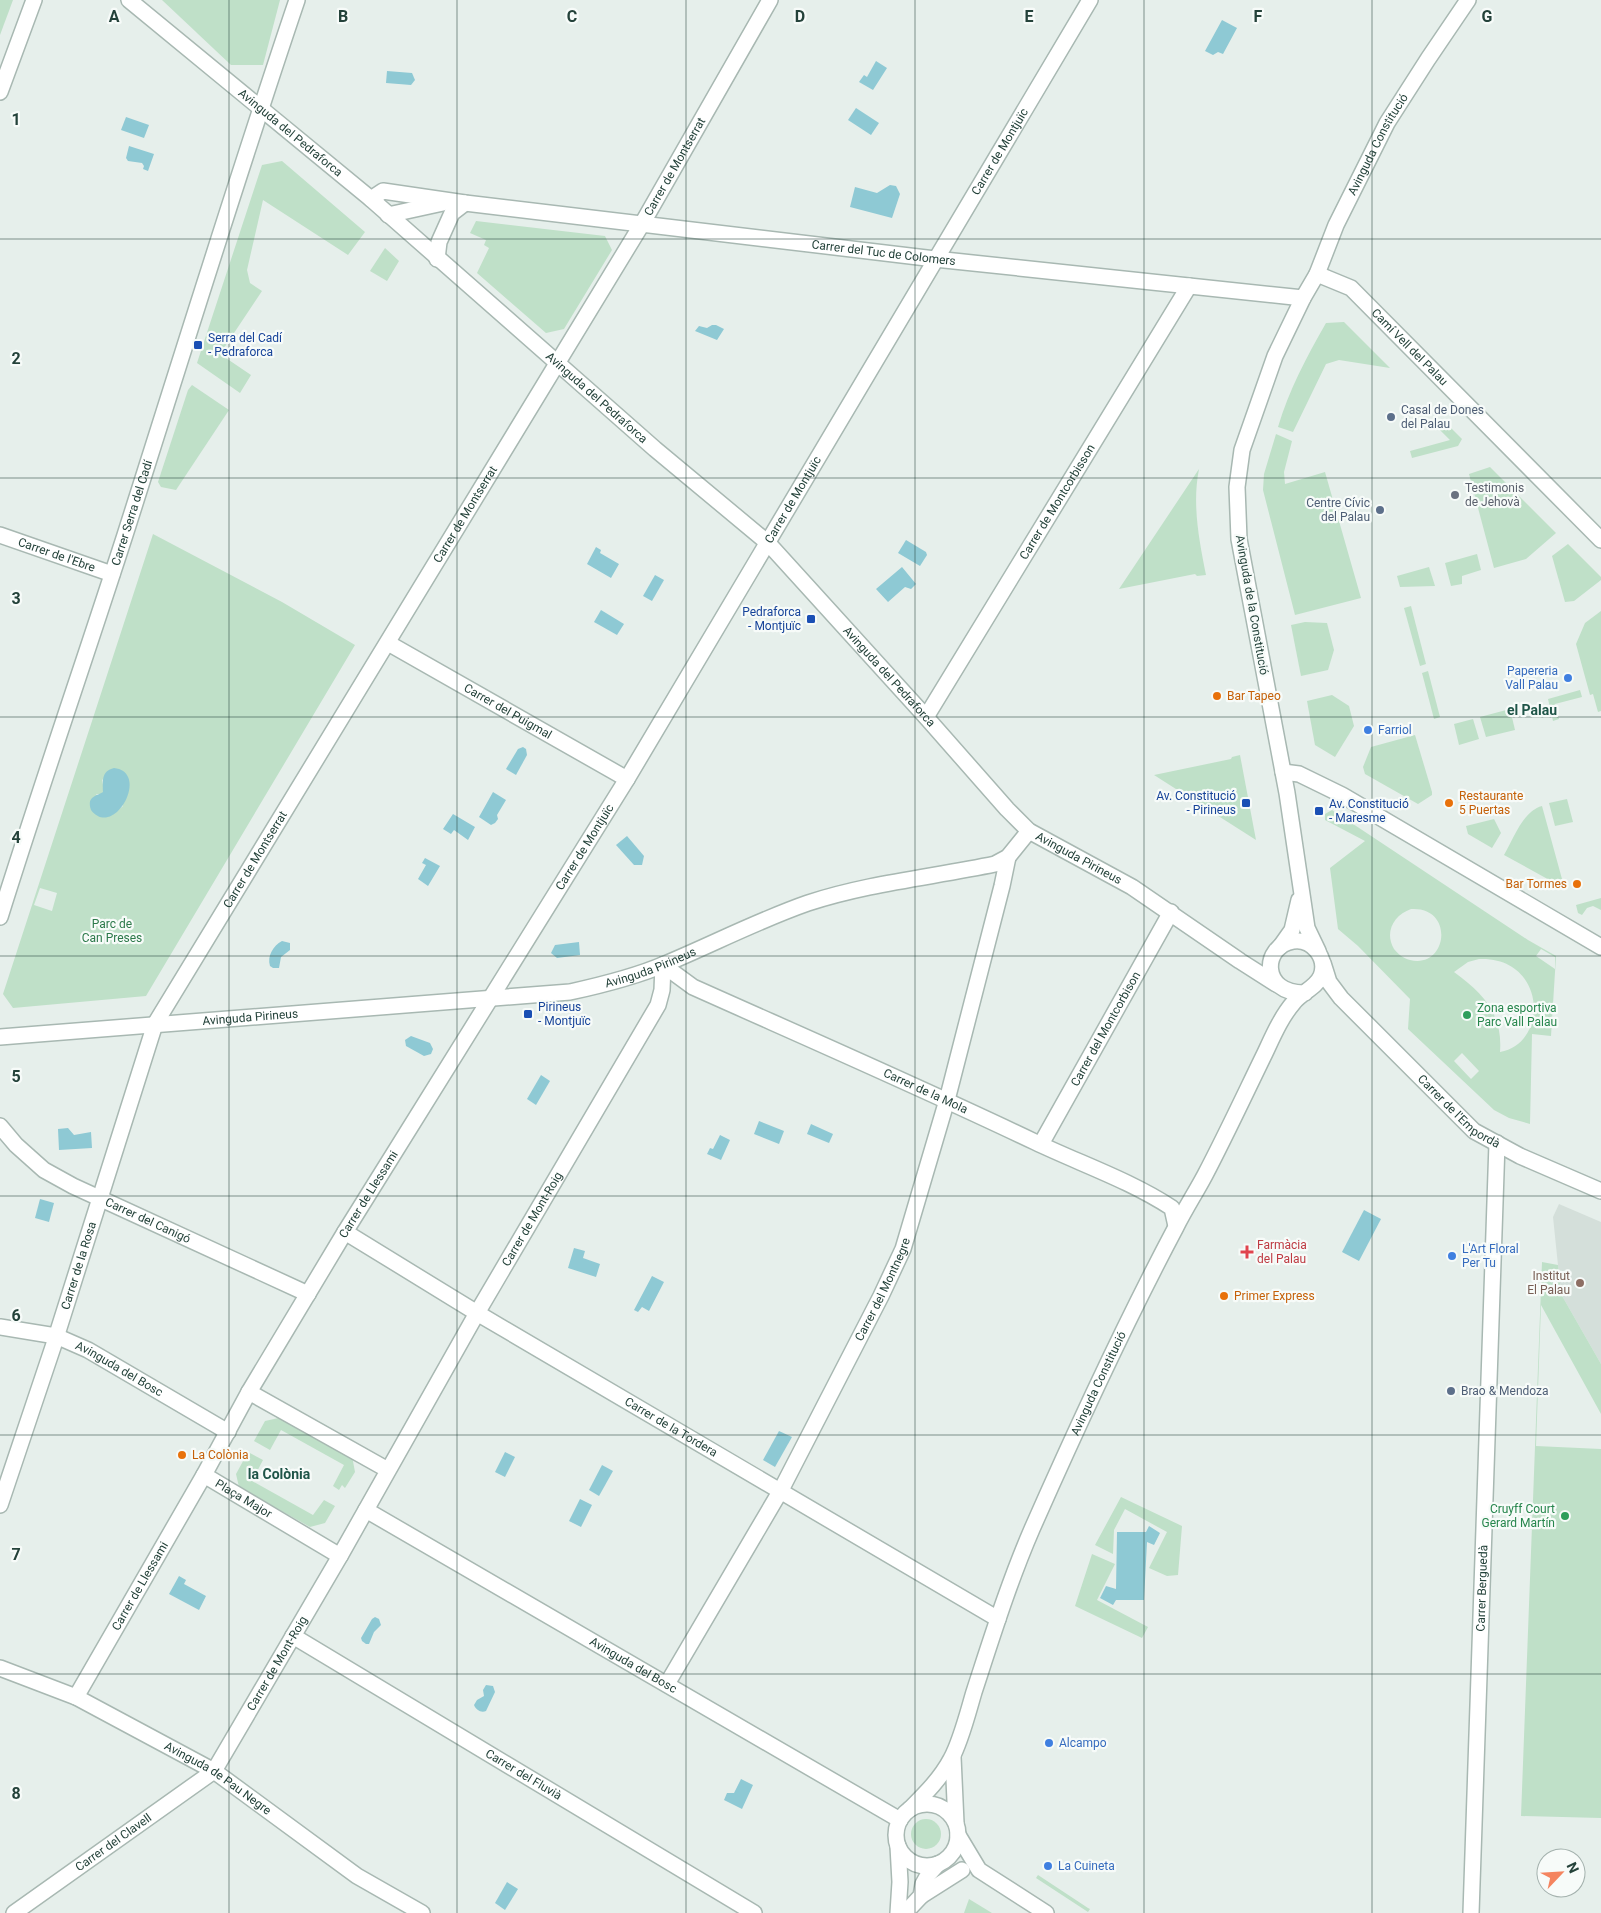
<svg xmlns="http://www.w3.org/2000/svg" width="1601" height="1913" font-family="Roboto,sans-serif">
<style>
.built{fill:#d4dfda}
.green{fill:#bfe0c8;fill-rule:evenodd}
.water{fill:#8ec9d4}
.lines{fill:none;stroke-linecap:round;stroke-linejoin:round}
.minor-casing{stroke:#a8b8b2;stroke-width:18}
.minor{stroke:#fff;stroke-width:15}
.grid{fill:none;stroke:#24423a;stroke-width:1;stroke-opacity:0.55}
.transit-dot{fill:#1a4fb4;stroke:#f7fbf9;stroke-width:2}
.service-dot{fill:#5c6f8a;stroke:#f7fbf9;stroke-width:2}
.worship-dot{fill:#6b7280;stroke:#f7fbf9;stroke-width:2}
.shop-dot{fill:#3f7fe0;stroke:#f7fbf9;stroke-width:2}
.food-dot{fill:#e8710a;stroke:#f7fbf9;stroke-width:2}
.leisure-dot{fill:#2e9e5b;stroke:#f7fbf9;stroke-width:2}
.health-dot{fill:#e0444e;stroke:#f7fbf9;stroke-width:2}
.education-dot{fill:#8d6e63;stroke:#f7fbf9;stroke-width:2}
.labels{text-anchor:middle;stroke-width:4.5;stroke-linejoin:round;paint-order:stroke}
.street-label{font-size:12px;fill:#24423a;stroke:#f7fbf9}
.transit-label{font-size:12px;fill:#164399;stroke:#f7fbf9;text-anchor:start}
.service-label{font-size:12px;fill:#4e5e75;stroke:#f7fbf9;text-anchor:start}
.worship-label{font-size:12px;fill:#5b616d;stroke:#f7fbf9;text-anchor:start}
.shop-label{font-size:12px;fill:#366cbe;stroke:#f7fbf9;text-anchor:start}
.food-label{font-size:12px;fill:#c56008;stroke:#f7fbf9;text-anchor:start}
.park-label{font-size:12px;fill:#2d7a4b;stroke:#f7fbf9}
.leisure-label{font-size:12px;fill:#27864d;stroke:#f7fbf9;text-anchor:start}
.health-label{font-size:12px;fill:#be3a42;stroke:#f7fbf9;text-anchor:start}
.education-label{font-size:12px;fill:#785e54;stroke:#f7fbf9;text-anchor:end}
.neighbourhood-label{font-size:14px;font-weight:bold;fill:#1f5548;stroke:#f7fbf9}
.grid-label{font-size:16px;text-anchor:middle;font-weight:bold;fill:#24423a;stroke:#f7fbf9;stroke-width:4.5;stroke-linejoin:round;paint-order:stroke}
</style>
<rect width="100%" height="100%" fill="#e6efeb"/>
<path class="built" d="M1559,1204L1601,1222V1364L1561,1294L1553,1217Z"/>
<g class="green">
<path d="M0,0H13L0,35Z"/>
<path d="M162,0H280L263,65H231Z"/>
<path d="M282,161L365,232L348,255L263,200L247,270L250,283L262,291L220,354L251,375L240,393L197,363L262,165Z"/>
<path d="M476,221L605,236L612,250L564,329L546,333L477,273L489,248L484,245L486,240L470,233Z"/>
<path d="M385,248L399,261L387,281L370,271Z"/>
<path d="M1344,322L1390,368L1339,360L1326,364L1293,432L1278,427C1289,390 1307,356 1326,323Z"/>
<path d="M192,385L229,410L176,490L161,487L158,482L188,390Z"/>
<path d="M1443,420L1462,439L1458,446L1412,458L1410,451L1450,440L1437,427Z"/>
<path d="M1276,434L1292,441L1284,472L1285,484L1325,472L1361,598L1295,615L1263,490L1264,474Z"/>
<path d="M1490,467L1556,533L1526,559L1494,568L1469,474Z"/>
<path d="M1199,469C1192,504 1199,540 1206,575L1197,576L1195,574L1119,589Z"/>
<path d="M153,534L282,602L355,645L146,996L13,1008L3,994ZM102,779L123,806L112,815L96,794H102L104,791ZM40,888L57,893L52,911L34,905Z"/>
<path d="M1568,544L1601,577V580L1574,601L1565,602L1552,556Z"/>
<path d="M1477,554L1481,570L1462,576V584L1451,586L1445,563Z"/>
<path d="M1429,567L1435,586L1400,587L1397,576Z"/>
<path d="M1411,606L1426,664L1420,666L1404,608Z"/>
<path d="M1601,611V711L1598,712L1593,694L1590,695L1576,644L1585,623Z"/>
<path d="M1305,622L1327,623L1334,650L1328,670L1301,676L1291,625Z"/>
<path d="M1428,671L1440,717L1434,719L1422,673Z"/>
<path d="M1580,690L1582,697L1555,704L1559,719L1553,721L1548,699Z"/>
<path d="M1332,695L1349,706L1354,726L1335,757L1315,745L1307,701Z"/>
<path d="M1510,709L1515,730L1486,737L1480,717Z"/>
<path d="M1473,719L1479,739L1459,745L1454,724Z"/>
<path d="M1415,735L1432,792V795L1418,804L1365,774L1363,767L1371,747Z"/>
<path d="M1240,755L1256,840L1154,775L1231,759L1232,757Z"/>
<path d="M1567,799L1573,822L1555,826L1549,803Z"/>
<path d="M1542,806L1562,879L1553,882L1504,855C1514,838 1523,811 1542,806Z"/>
<path d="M1332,810L1528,940L1556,956L1551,1036L1532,1034L1530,1124L1509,1118L1494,1110L1408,1029L1410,999L1358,946L1338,929L1330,868L1365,841L1325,820V814ZM1411,909C1455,906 1448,969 1410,960C1403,958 1398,954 1394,949C1384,932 1394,915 1411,909ZM1541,949L1555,957V969L1536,956ZM1479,959C1546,956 1550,1043 1500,1052C1503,1014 1483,993 1454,972L1468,962ZM1462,1053L1479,1071L1471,1079L1454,1061Z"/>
<path d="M1494,819L1501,833L1492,848L1468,834L1466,826Z"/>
<path d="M1601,898V910L1593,906L1587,908L1582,915L1578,913L1576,905Z"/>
<path d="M1542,1262L1558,1265L1561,1294L1601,1364V1414L1541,1305L1536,1446L1601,1449V1818L1521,1816Z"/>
<path d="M283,1417L352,1456L355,1472L345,1488L342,1485L339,1490L333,1486L344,1465L281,1430L270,1450L254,1441L265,1421Z"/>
<path d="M248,1452L263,1460L252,1481L313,1515L324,1500L335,1506L325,1523L310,1527L239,1487L236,1474Z"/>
<path d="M1121,1497L1182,1526L1178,1575L1167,1576L1149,1568L1167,1532L1125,1509L1114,1530L1113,1554L1095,1545Z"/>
<path d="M1092,1554L1115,1564L1097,1600L1148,1627L1142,1638L1075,1606Z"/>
<circle cx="926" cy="1834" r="15"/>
<path d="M1038,1875L1088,1908L1090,1909L1088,1912L1036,1878Z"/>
<path d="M969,1899L992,1913H964Z"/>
</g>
<g class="water">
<path d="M1222,20L1237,28L1223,54L1218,52L1213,55L1205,51Z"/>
<path d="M876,61L887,68L873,90L859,82L864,75L867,77Z"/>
<path d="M387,71L412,73L415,80L411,85L386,83Z"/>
<path d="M856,108L879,123L871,135L848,120Z"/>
<path d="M126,117L149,125L144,138L121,130Z"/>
<path d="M129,146L154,154L148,171L143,169L144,166L142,163L128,161L126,158Z"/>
<path d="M890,185L896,186L900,194L892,218L850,207L855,187L877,193Z"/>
<path d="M712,325H716L724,329L717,340L695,331L699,326L707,328Z"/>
<path d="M906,540L926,552L927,555L920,566L898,553Z"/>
<path d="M596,547L601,550L600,553L619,564L611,578L587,564Z"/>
<path d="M902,567L916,584L911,589L905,587L888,602L876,589Z"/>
<path d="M655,575L664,580L652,601L643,596Z"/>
<path d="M601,610L624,624L617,635L594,622Z"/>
<path d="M523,747L526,749L527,755L516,775L506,769L518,749Z"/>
<path d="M114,768C151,772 114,840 91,810C87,797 94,797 103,792C103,781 101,771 114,768Z"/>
<path d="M493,792L506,800L497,815L498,819L495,823L491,825L479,817Z"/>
<path d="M453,814L475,827L468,840L454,830L451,834L443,829Z"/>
<path d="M627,836L644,856L642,865H634L616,845Z"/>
<path d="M425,858L440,866L428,886L418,879L426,865L422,863Z"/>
<path d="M282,941L290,943V950L281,957L279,968H273L270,966C267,956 273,946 282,941Z"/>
<path d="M579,942L580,955L557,958L551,953L555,945Z"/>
<path d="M411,1036L430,1043L433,1049L431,1054L424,1056L406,1046L405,1040Z"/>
<path d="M541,1075L550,1081L536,1105L527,1099Z"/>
<path d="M759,1121L784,1131L779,1144L754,1134Z"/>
<path d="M811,1124L833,1134L829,1143L807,1134Z"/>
<path d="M68,1128L74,1135L91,1132L92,1148L59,1150L58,1129Z"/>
<path d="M720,1135L730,1140L721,1160L707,1154L710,1148L713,1149Z"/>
<path d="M40,1199L54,1203L49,1222L35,1218Z"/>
<path d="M1364,1210L1381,1219L1359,1261L1342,1252Z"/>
<path d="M574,1248L585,1251L583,1258L600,1264L596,1277L568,1268Z"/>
<path d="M652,1276L664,1282L649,1311L642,1307L638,1312L634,1310Z"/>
<path d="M779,1431L792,1437L775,1467L763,1460Z"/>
<path d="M505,1452L515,1457L505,1477L495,1472Z"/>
<path d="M602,1465L613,1471L599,1496L589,1490Z"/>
<path d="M580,1499L592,1505L581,1527L569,1521Z"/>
<path d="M1149,1526L1160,1533L1154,1545L1147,1542L1144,1600H1116L1113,1605L1100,1598L1106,1586L1116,1589L1117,1532H1146Z"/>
<path d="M179,1576L186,1580L184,1584L206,1596L199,1610L169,1594Z"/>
<path d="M375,1617L379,1619L381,1625L374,1632L369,1644H366L362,1641L361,1638L372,1619Z"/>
<path d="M486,1685L493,1686L495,1692L486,1711C481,1713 476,1710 474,1705L477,1700L484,1696L483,1690Z"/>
<path d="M741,1779L753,1785L742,1809L724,1800L727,1793H734Z"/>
<path d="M507,1882L518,1889L505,1910L495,1903Z"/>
</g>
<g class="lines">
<defs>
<g id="minor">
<path id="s1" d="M129,0L371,199L655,449L768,543L926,717L1007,809L1029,831L1132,887L1240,961L1276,984"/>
<path d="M0,92L34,0"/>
<path id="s2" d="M371,199L383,191L465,203L935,259L1303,298"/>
<path d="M388,215L443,203"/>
<path d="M437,259L439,242L452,213L465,203"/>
<path id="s3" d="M1317,274L1351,288L1601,540"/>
<path id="s4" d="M0,535L112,574"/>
<path id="s5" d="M388,643L627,779"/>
<path id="s6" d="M926,717L1189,286"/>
<path d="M1283,772L1299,774L1342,795L1601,947"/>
<path id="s7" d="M0,917C40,789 84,662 125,535C182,356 237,177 297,0"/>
<path d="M1280,947L1292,930L1299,900"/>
<path id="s8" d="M1318,951L1307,928L1287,793L1239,539L1237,487L1242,450L1275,356L1303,298L1317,274L1336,225L1387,123L1428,59L1468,0"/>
<path id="s9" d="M1323,963L1329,982L1341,998L1474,1131L1520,1156L1601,1191"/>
<path id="s10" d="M663,965L693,987C807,1038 922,1088 1035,1142C1081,1164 1129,1180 1172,1208L1176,1226"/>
<path id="s11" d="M0,1037L570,992C602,985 635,977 665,964C713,944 759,920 808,903C869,883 933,877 995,864L1008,857L1029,831"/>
<path id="s12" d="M0,1126L16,1145L44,1170L73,1186L308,1294"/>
<path id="s13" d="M1041,1144L1171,912"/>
<path id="s14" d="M345,1232L477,1313L998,1619"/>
<path id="s15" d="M0,1327L56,1336L88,1350L228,1432"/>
<path id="s16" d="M249,1392L345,1232L627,779L1090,0"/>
<path id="s17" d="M388,1470L249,1392L204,1475L340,1556L477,1313L658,1005L662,990L663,965"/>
<path id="s18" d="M0,1505L53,1347L155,1024L642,224L770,0"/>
<path id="s19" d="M366,1510L900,1820"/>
<path id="s20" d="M293,1636L754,1913"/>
<path id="s21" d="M0,1668L76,1697L214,1771L357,1876L422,1913"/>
<path id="s22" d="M667,1684L781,1490L881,1296L903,1249L947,1100L1002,886L1008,857"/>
<path id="s23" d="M76,1697L204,1475"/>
<path d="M953,1757L956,1823"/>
<circle cx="927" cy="1835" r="31"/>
<path id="s24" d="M910,1809C926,1793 941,1778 951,1759C961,1741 968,1712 974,1692C992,1637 1009,1582 1032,1529C1077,1427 1124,1325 1176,1227C1185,1209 1196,1192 1205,1175C1226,1135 1245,1094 1265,1053C1273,1036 1281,1017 1294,1002C1302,992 1316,988 1321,976C1328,958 1312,938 1293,941C1262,946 1260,994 1305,993"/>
<path d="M958,1835L979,1870L1046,1913"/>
<path d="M921,1896L962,1870"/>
<path id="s25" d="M14,1913L214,1771L340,1556"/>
<path d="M898,1913L900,1882L898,1846"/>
<path d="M905,1913L921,1896L923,1884L928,1875L938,1864"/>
<path id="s26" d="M1471,1913L1497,1143"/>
</g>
</defs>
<use href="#minor" class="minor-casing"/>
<use href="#minor" class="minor"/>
</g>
<path class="grid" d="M229,0V1913M457,0V1913M686,0V1913M915,0V1913M1144,0V1913M1372,0V1913M0,239H1601M0,478H1601M0,717H1601M0,956H1601M0,1196H1601M0,1435H1601M0,1674H1601"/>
<g class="transit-dot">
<rect x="193" y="340" width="10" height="10" rx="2.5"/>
<rect x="806" y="614" width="10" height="10" rx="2.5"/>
<rect x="1241" y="798" width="10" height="10" rx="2.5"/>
<rect x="1314" y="806" width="10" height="10" rx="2.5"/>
<rect x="523" y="1009" width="10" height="10" rx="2.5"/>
</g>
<g class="service-dot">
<circle cx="1391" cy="417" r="5"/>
<circle cx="1380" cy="510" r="5"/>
<circle cx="1451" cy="1391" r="5"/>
</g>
<circle class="worship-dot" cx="1455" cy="495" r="5"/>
<g class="shop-dot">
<circle cx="1568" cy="678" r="5"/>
<circle cx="1368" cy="730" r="5"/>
<circle cx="1452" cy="1256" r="5"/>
<circle cx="1049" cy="1743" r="5"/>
<circle cx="1048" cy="1866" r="5"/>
</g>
<g class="food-dot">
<circle cx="1217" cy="696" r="5"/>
<circle cx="1449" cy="803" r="5"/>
<circle cx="1577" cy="884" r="5"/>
<circle cx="1224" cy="1296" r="5"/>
<circle cx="182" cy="1455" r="5"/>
</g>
<g class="leisure-dot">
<circle cx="1467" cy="1015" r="5"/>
<circle cx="1565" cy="1516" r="5"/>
</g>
<path class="health-dot" d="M1244.5 1244.5h5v5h5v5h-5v5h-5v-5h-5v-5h5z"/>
<circle class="education-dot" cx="1580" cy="1283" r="5"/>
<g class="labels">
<g class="street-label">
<text dy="4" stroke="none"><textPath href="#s1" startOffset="209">Avinguda del Pedraforca</textPath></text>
<text dy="4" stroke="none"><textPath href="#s8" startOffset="845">Avinguda Constitució</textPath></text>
<text dy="4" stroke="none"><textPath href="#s16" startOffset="1450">Carrer de Montjuïc</textPath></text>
<text dy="4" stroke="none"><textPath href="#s18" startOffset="1508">Carrer de Montserrat</textPath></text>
<text dy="4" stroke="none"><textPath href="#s2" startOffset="519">Carrer del Tuc de Colomers</textPath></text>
<text dy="4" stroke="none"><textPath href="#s3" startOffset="120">Camí Vell del Palau</textPath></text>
<text dy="4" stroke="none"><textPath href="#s1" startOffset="614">Avinguda del Pedraforca</textPath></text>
<text dy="4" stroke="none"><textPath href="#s16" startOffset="1045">Carrer de Montjuïc</textPath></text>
<text dy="4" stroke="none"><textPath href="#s6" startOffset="252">Carrer de Montcorbisson</textPath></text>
<text dy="4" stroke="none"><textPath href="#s7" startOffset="425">Carrer Serra del Cadí</textPath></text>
<text dy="4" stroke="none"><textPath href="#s18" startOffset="1102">Carrer de Montserrat</textPath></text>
<text dy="4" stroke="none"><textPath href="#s4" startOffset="60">Carrer de l'Ebre</textPath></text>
<text transform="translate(1252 605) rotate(80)" y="4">Avinguda de la Constitució</text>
<text dy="4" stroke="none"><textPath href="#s1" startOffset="1019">Avinguda del Pedraforca</textPath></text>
<text dy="4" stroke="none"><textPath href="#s5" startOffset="138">Carrer del Puigmal</textPath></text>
<text dy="4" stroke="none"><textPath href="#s16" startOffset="640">Carrer de Montjuïc</textPath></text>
<text dy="4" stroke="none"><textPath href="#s1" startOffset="1284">Avinguda Pirineus</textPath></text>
<text dy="4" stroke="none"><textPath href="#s18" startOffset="698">Carrer de Montserrat</textPath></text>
<text dy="4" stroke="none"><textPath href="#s11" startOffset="656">Avinguda Pirineus</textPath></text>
<text dy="4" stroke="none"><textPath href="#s11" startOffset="251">Avinguda Pirineus</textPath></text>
<text dy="4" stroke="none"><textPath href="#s13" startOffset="132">Carrer del Montcorbison</textPath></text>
<text dy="4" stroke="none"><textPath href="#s10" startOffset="292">Carrer de la Mola</textPath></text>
<text dy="4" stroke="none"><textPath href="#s9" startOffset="204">Carrer de l'Empordà</textPath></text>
<text dy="4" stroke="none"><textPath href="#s16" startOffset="231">Carrer de Llessami</textPath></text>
<text dy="4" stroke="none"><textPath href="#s17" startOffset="800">Carrer de Mont-Roig</textPath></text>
<text dy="4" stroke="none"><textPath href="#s12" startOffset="178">Carrer del Canigó</textPath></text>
<text dy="4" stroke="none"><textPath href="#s18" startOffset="252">Carrer de la Rosa</textPath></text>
<text dy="4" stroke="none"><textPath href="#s22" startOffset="450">Carrer del Montnegre</textPath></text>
<text dy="4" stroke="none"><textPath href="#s15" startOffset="128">Avinguda del Bosc</textPath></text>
<text dy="4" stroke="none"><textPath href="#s24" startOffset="469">Avinguda Constitució</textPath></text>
<text dy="4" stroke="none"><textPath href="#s14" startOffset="380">Carrer de la Tordera</textPath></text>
<text dy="4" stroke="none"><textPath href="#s17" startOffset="300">Plaça Major</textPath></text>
<text dy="4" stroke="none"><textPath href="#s23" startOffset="128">Carrer de Llessami</textPath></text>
<text dy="4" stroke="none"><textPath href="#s26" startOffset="325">Carrer Berguedà</textPath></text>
<text dy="4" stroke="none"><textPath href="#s25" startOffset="370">Carrer de Mont-Roig</textPath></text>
<text dy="4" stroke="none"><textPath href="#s19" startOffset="309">Avinguda del Bosc</textPath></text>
<text dy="4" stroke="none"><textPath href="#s20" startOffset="269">Carrer del Fluvià</textPath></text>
<text dy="4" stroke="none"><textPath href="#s21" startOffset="245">Avinguda de Pau Negre</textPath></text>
<text dy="4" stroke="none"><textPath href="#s25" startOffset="122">Carrer del Clavell</textPath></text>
</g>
<g class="transit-label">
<text x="208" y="342">Serra del Cadí<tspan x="208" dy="14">- Pedraforca</tspan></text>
<text x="801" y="616" text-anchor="end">Pedraforca<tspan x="801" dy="14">- Montjuïc</tspan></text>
<text x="1236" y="800" text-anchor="end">Av. Constitució<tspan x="1236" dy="14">- Pirineus</tspan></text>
<text x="1329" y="808">Av. Constitució<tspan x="1329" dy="14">- Maresme</tspan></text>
<text x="538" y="1011">Pirineus<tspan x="538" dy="14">- Montjuïc</tspan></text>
</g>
<g class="service-label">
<text x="1401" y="414">Casal de Dones<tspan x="1401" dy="14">del Palau</tspan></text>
<text x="1370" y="507" text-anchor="end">Centre Cívic<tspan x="1370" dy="14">del Palau</tspan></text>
<text x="1461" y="1395">Brao &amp; Mendoza</text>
</g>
<g class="worship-label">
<text x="1465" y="492">Testimonis<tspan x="1465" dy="14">de Jehovà</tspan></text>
</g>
<g class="shop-label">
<text x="1558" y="675" text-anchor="end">Papereria<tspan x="1558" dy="14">Vall Palau</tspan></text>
<text x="1378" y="734">Farriol</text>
<text x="1462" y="1253">L'Art Floral<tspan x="1462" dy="14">Per Tu</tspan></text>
<text x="1059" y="1747">Alcampo</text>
<text x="1058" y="1870">La Cuineta</text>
</g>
<g class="food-label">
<text x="1227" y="700">Bar Tapeo</text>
<text x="1459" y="800">Restaurante<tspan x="1459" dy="14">5 Puertas</tspan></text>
<text x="1567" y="888" text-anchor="end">Bar Tormes</text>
<text x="1234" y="1300">Primer Express</text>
<text x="192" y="1459">La Colònia</text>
</g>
<g class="park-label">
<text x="112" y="928">Parc de<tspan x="112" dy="14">Can Preses</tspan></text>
</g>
<g class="leisure-label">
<text x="1477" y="1012">Zona esportiva<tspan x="1477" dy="14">Parc Vall Palau</tspan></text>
<text x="1555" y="1513" text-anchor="end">Cruyff Court<tspan x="1555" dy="14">Gerard Martín</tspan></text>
</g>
<g class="health-label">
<text x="1257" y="1249">Farmàcia<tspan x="1257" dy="14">del Palau</tspan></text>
</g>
<g class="education-label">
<text x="1570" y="1280">Institut<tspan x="1570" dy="14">El Palau</tspan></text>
</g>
<g class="neighbourhood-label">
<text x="1532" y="715">el Palau</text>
<text x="279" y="1479">la Colònia</text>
</g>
</g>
<g class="grid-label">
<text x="114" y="22">A</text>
<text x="343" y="22">B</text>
<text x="572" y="22">C</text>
<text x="800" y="22">D</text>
<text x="1029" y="22">E</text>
<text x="1258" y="22">F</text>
<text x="1487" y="22">G</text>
<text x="16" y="125">1</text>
<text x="16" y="364">2</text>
<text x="16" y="604">3</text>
<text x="16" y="843">4</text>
<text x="16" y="1082">5</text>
<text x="16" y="1321">6</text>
<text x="16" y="1560">7</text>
<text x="16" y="1799">8</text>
</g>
<g transform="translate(1561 1873) rotate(65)"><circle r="24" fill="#f7fbf9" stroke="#a3b1ad"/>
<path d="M0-4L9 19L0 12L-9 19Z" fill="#f4845f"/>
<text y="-8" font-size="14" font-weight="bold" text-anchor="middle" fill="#24423a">N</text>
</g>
</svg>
